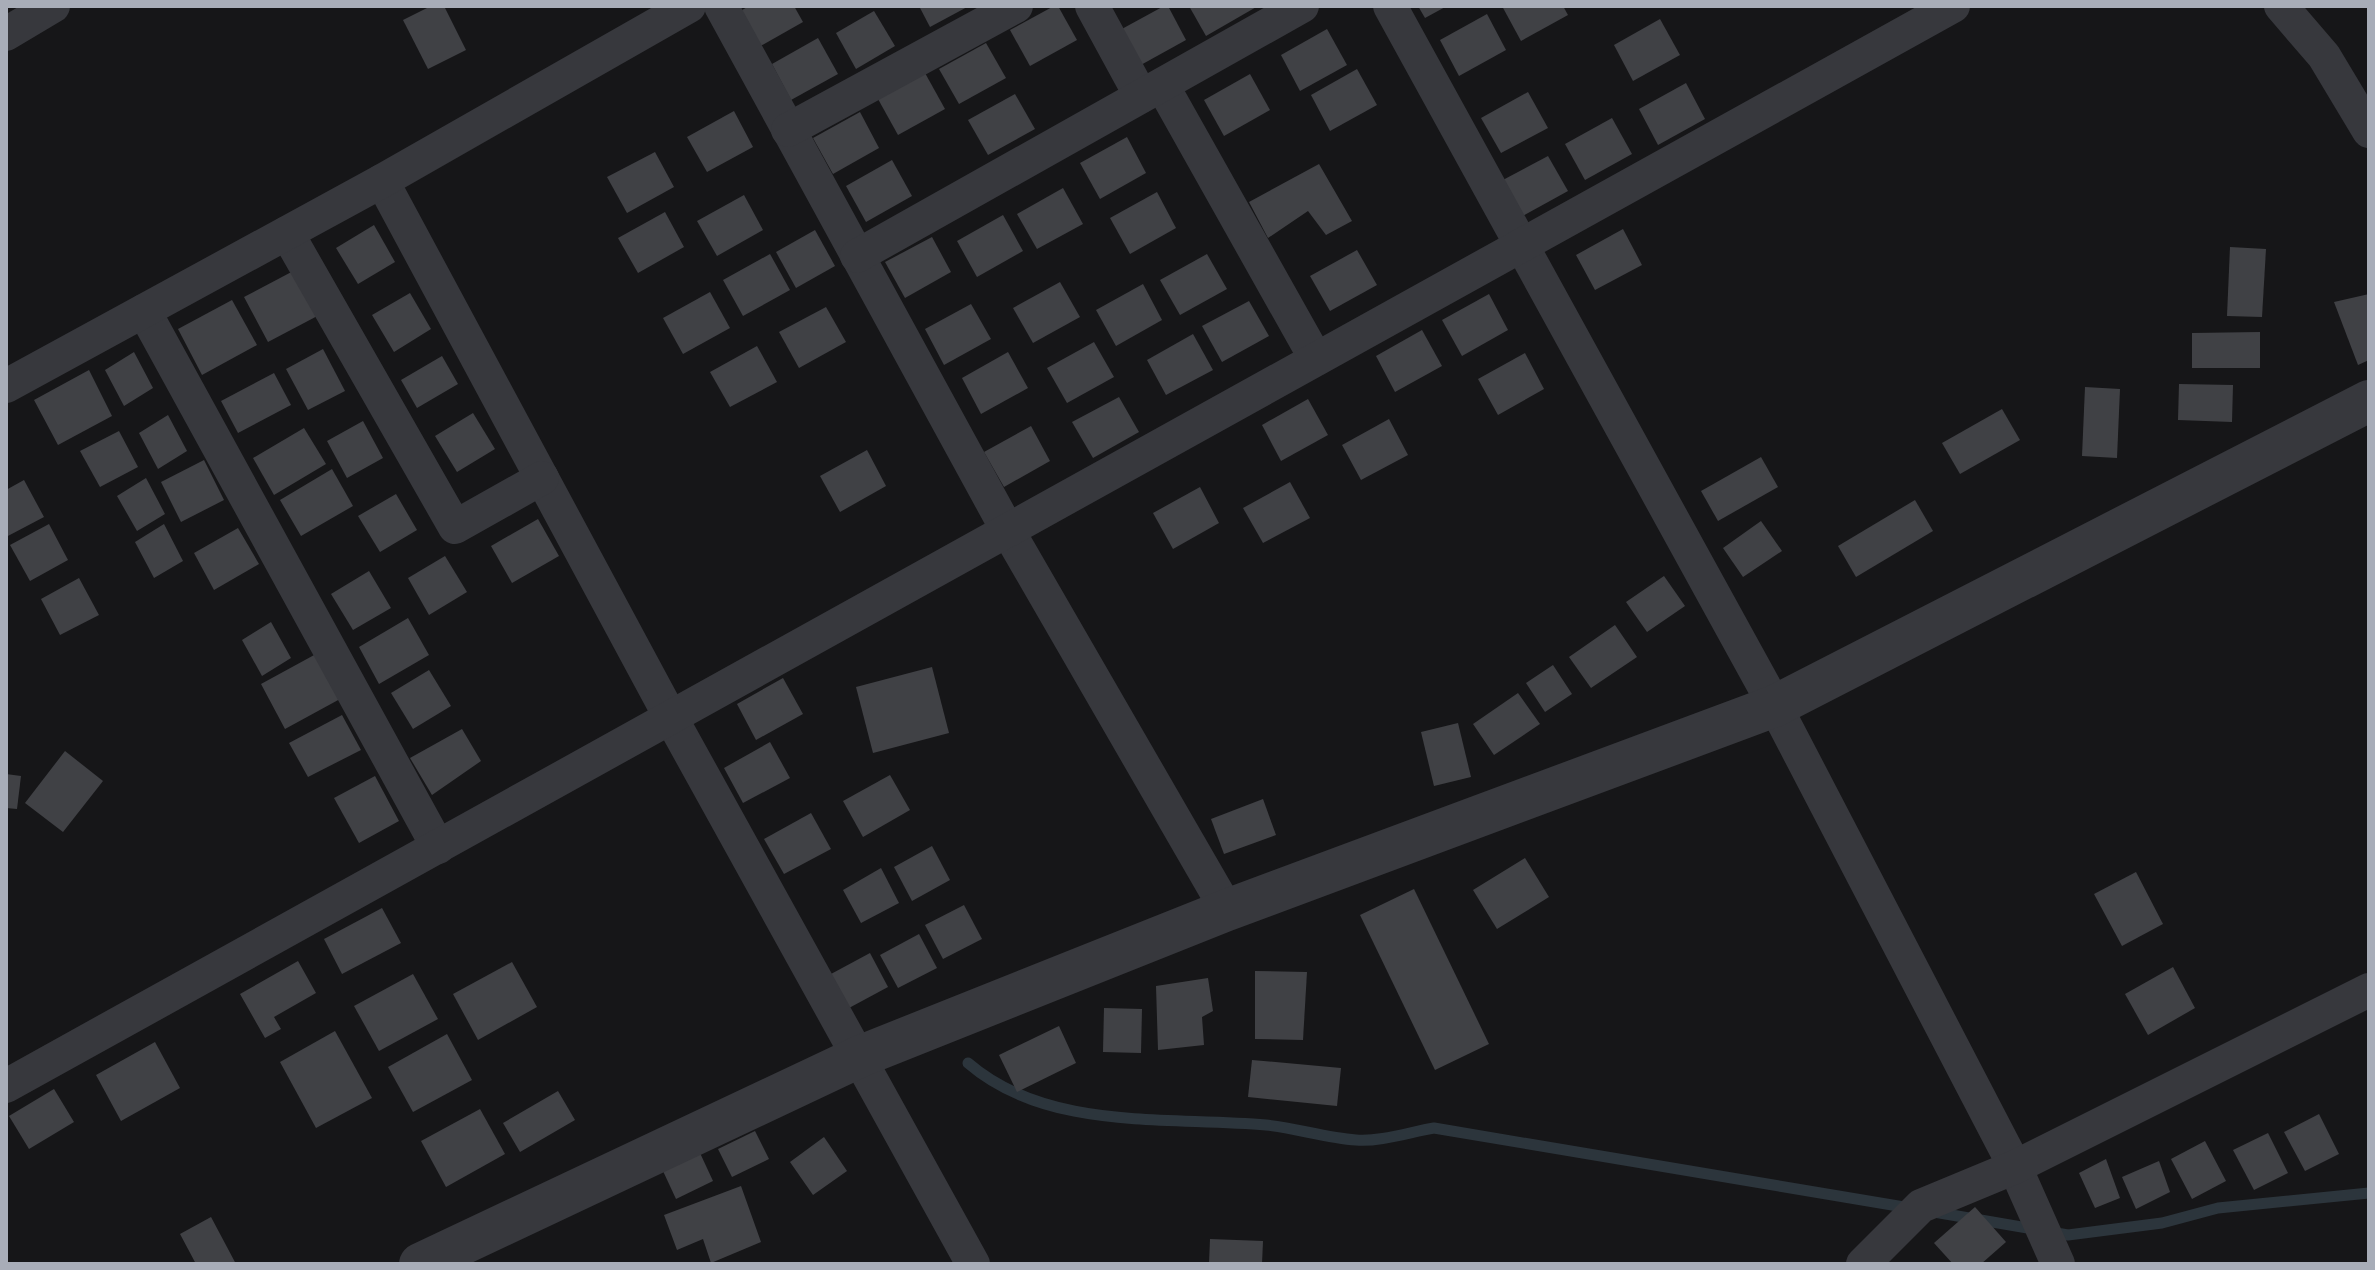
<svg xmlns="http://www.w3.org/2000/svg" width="2375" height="1270" font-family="Cabin,sans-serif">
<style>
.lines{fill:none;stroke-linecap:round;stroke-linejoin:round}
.stream{stroke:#2c353c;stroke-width:11}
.building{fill:#404145}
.minor{stroke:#37383d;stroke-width:34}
.tertiary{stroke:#37383d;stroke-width:42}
</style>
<rect width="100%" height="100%" fill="#161618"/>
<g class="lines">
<g class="stream">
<path d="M968,1063C1048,1132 1167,1116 1266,1125C1296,1128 1326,1138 1356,1140C1380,1142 1410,1132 1434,1128L1910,1208"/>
<path d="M1934,1212L2068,1235L2162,1223L2218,1208L2369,1193"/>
</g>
</g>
<g class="building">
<path d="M431,6H444L466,50L428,69L403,20Z"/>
<path d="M749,6H794L803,22L757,48L737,13Z"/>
<path d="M919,6H969L930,27Z"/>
<path d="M1054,6H1058L1077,40L1030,66L1010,30Z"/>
<path d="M1164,6H1168L1186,40L1139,66L1120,30Z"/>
<path d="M1189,6H1258L1206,36Z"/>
<path d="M1418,6H1447L1425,18Z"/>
<path d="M1502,6H1563L1568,15L1521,41Z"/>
<path d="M874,11L895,46L856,69L836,33Z"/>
<path d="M1487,14L1506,50L1459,76L1440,40Z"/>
<path d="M1660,19L1680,55L1633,81L1614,45Z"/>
<path d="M1327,29L1347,65L1300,91L1281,55Z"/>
<path d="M818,38L838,74L791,100L772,64Z"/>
<path d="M986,43L1006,78L959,104L939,69Z"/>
<path d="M1357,69L1377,105L1330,131L1311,95Z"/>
<path d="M925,73L945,109L898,135L878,99Z"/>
<path d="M1250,74L1270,110L1224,136L1204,100Z"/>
<path d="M1686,83L1705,119L1658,145L1639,109Z"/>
<path d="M1528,92L1548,128L1501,153L1481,118Z"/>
<path d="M1015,94L1035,129L988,155L968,120Z"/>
<path d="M734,111L753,147L707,172L687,137Z"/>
<path d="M860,112L879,148L833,174L813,138Z"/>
<path d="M1612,118L1632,154L1585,180L1565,144Z"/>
<path d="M1127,137L1146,173L1100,199L1080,163Z"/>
<path d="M655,152L674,187L627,213L607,177Z"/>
<path d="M1548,156L1568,191L1521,217L1501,181Z"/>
<path d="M892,160L912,196L866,222L846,186Z"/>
<path d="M1319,164L1352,221L1326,235L1308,211L1268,238L1249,202Z"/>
<path d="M1063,188L1083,224L1037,249L1017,214Z"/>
<path d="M1157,192L1176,228L1130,254L1110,218Z"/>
<path d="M744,195L763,230L717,256L697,221Z"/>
<path d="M665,212L684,247L638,273L618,238Z"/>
<path d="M1003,215L1023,251L977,277L957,241Z"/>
<path d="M374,225L395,262L358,284L336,248Z"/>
<path d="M1623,229L1642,265L1595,290L1576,255Z"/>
<path d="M815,230L835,266L796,288L776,252Z"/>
<path d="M932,237L951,272L905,298L885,262Z"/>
<path d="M2230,247L2266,249L2262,317L2227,316Z"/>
<path d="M1357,250L1377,285L1330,311L1310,276Z"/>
<path d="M770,254L790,290L743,316L723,280Z"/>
<path d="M1207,254L1227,289L1180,315L1160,280Z"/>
<path d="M299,268L323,313L268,342L244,297Z"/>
<path d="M1060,282L1080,317L1033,343L1013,308Z"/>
<path d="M1143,284L1162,320L1116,346L1096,310Z"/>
<path d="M710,292L730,328L683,354L663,318Z"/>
<path d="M410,293L431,329L394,352L372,315Z"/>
<path d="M1489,294L1508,330L1462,356L1442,320Z"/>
<path d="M2369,294V360L2358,365L2334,302Z"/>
<path d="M232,300L257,345L202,375L178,329Z"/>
<path d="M1249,301L1269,336L1222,362L1202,326Z"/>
<path d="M971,304L991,339L944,365L925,329Z"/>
<path d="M826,307L846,342L799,368L779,332Z"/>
<path d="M1422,330L1442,366L1395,392L1376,356Z"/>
<path d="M2260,332V368H2192V333Z"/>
<path d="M1193,334L1213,370L1166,395L1147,360Z"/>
<path d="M1094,342L1114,377L1067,403L1047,368Z"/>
<path d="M757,346L777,382L730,407L710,372Z"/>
<path d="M323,349L345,391L308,410L286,369Z"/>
<path d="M134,352L153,388L124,406L105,370Z"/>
<path d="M1008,352L1028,388L981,414L962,378Z"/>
<path d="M1525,353L1544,389L1498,415L1478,379Z"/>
<path d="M442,356L458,384L417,408L401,380Z"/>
<path d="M89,370L112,416L58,445L34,400Z"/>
<path d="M274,373L291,405L238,433L221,401Z"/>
<path d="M2179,384L2233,385L2232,422L2178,420Z"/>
<path d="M2085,387L2120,389L2117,458L2082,456Z"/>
<path d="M1119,397L1139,432L1093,458L1072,422Z"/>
<path d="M1308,399L1328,435L1281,461L1262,425Z"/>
<path d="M2002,409L2020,440L1960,474L1942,443Z"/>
<path d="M473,413L495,449L457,472L435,436Z"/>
<path d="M168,415L187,451L158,469L139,433Z"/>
<path d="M1389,419L1408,455L1361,480L1342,445Z"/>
<path d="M363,421L383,458L347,478L327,441Z"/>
<path d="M1031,426L1050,461L1004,487L984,452Z"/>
<path d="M304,428L326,464L274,495L253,458Z"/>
<path d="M119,431L138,467L100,487L80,451Z"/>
<path d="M867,450L886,486L840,512L820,476Z"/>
<path d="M1761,457L1778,487L1718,521L1701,491Z"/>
<path d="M204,460L224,500L181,522L161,482Z"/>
<path d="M332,469L353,506L301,536L280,500Z"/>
<path d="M146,478L165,514L137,531L117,496Z"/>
<path d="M24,480L44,517L6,537V490Z"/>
<path d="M1290,482L1310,518L1263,543L1243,508Z"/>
<path d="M1200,487L1219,523L1173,549L1153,513Z"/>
<path d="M396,494L417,530L380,552L358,516Z"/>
<path d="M1915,500L1933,531L1856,577L1838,546Z"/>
<path d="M538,519L559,556L512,583L491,546Z"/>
<path d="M1761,521L1782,551L1743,577L1723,548Z"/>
<path d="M49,524L68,560L30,581L10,545Z"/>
<path d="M164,524L183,561L154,578L135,542Z"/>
<path d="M238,528L259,564L214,590L194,553Z"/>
<path d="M445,556L467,592L429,615L408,578Z"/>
<path d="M369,571L391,608L353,630L331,594Z"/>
<path d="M1664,576L1685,606L1647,632L1626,602Z"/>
<path d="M79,578L99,615L60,635L41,599Z"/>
<path d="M408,618L429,655L379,684L359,647Z"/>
<path d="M271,622L291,658L262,676L242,640Z"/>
<path d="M1615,625L1637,657L1591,688L1569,657Z"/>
<path d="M316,654L340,699L285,729L261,684Z"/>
<path d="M1553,665L1572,694L1545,712L1526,683Z"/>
<path d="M932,667L949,733L873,753L856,687Z"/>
<path d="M429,670L451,706L413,729L391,693Z"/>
<path d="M783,678L803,714L756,740L737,704Z"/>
<path d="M1518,693L1540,724L1494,755L1473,724Z"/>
<path d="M342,715L361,750L308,777L289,743Z"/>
<path d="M1458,723L1471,777L1434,786L1421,732Z"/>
<path d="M462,729L481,761L432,795L410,758Z"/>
<path d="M770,742L790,778L743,803L724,768Z"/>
<path d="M65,751L103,781L63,832L25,803Z"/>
<path d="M6,774L21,776L17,809L6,808Z"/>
<path d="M890,775L910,810L863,837L843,801Z"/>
<path d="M375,776L399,821L359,843L334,798Z"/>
<path d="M1263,799L1276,835L1224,854L1211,819Z"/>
<path d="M811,813L831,849L784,874L764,839Z"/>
<path d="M932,846L950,880L912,901L894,867Z"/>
<path d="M1525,858L1549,897L1497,929L1473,890Z"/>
<path d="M881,868L899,903L861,923L843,890Z"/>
<path d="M2136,872L2163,924L2122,946L2094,894Z"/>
<path d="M1414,889L1489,1044L1435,1070L1360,915Z"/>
<path d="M964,905L982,939L943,959L925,925Z"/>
<path d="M382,908L401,943L342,974L324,939Z"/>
<path d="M919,934L937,968L898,988L880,955Z"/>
<path d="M870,953L888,987L849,1008L831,974Z"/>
<path d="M298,961L316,993L274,1017L281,1029L265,1038L240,994Z"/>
<path d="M512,962L537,1007L478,1040L453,994Z"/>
<path d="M2173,967L2195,1008L2148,1035L2125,994Z"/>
<path d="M1255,971L1307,972L1303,1040L1255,1039Z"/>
<path d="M413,974L438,1019L379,1051L354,1006Z"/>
<path d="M1208,978L1213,1011L1202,1017L1204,1045L1158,1050L1156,986Z"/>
<path d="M1104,1008L1142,1009L1141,1053L1103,1052Z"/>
<path d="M1059,1026L1076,1063L1017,1092L999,1055Z"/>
<path d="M335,1031L372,1098L316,1128L280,1062Z"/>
<path d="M447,1034L472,1080L413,1112L388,1067Z"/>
<path d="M155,1042L180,1088L121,1121L96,1075Z"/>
<path d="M1252,1060L1341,1068L1337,1106L1248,1097Z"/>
<path d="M54,1089L74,1122L29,1149L9,1116Z"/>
<path d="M558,1091L575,1120L520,1152L503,1123Z"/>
<path d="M480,1109L505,1154L446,1187L421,1141Z"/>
<path d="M2319,1114L2339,1154L2305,1171L2284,1132Z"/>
<path d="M755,1131L769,1159L732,1177L718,1149Z"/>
<path d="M2268,1133L2288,1173L2254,1190L2233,1150Z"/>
<path d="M824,1137L847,1171L813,1195L790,1162Z"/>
<path d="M2205,1141L2226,1181L2192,1199L2171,1159Z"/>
<path d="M700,1153L713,1181L676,1199L663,1171Z"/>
<path d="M2106,1159L2120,1198L2095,1208L2079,1173Z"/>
<path d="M2159,1161L2170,1192L2136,1209L2122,1177Z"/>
<path d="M741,1186L761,1242L711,1263L703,1239L677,1250L664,1215Z"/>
<path d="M1975,1207L2006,1242L1981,1264H1953L1934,1243Z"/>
<path d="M211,1217L236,1264H196L180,1234Z"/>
<path d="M1210,1239L1263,1241L1262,1264H1209Z"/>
</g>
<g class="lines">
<g class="minor">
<path d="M721,6L1008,531L1227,910"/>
<path d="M1092,6L1141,96"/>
<path d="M1390,6L1775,706L2015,1167L2058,1264"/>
<path d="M2281,6L2324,56L2369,131"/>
<path d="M6,34L53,6"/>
<path d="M1162,85L1316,359"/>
<path d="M788,130L1016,6"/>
<path d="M382,181L671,718L973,1264"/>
<path d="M287,233L455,527L542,478"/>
<path d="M857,256L1302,6"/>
<path d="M144,311L438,847"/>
<path d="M6,386L382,181L689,6"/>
<path d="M6,1086L1953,6"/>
<path d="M1863,1264L1921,1206L2015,1167L2369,990"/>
</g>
<path class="tertiary" d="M420,1264L861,1056L1227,910L1775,706L2369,401"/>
</g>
<rect width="2375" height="1270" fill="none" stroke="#a8adb8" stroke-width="16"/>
</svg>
